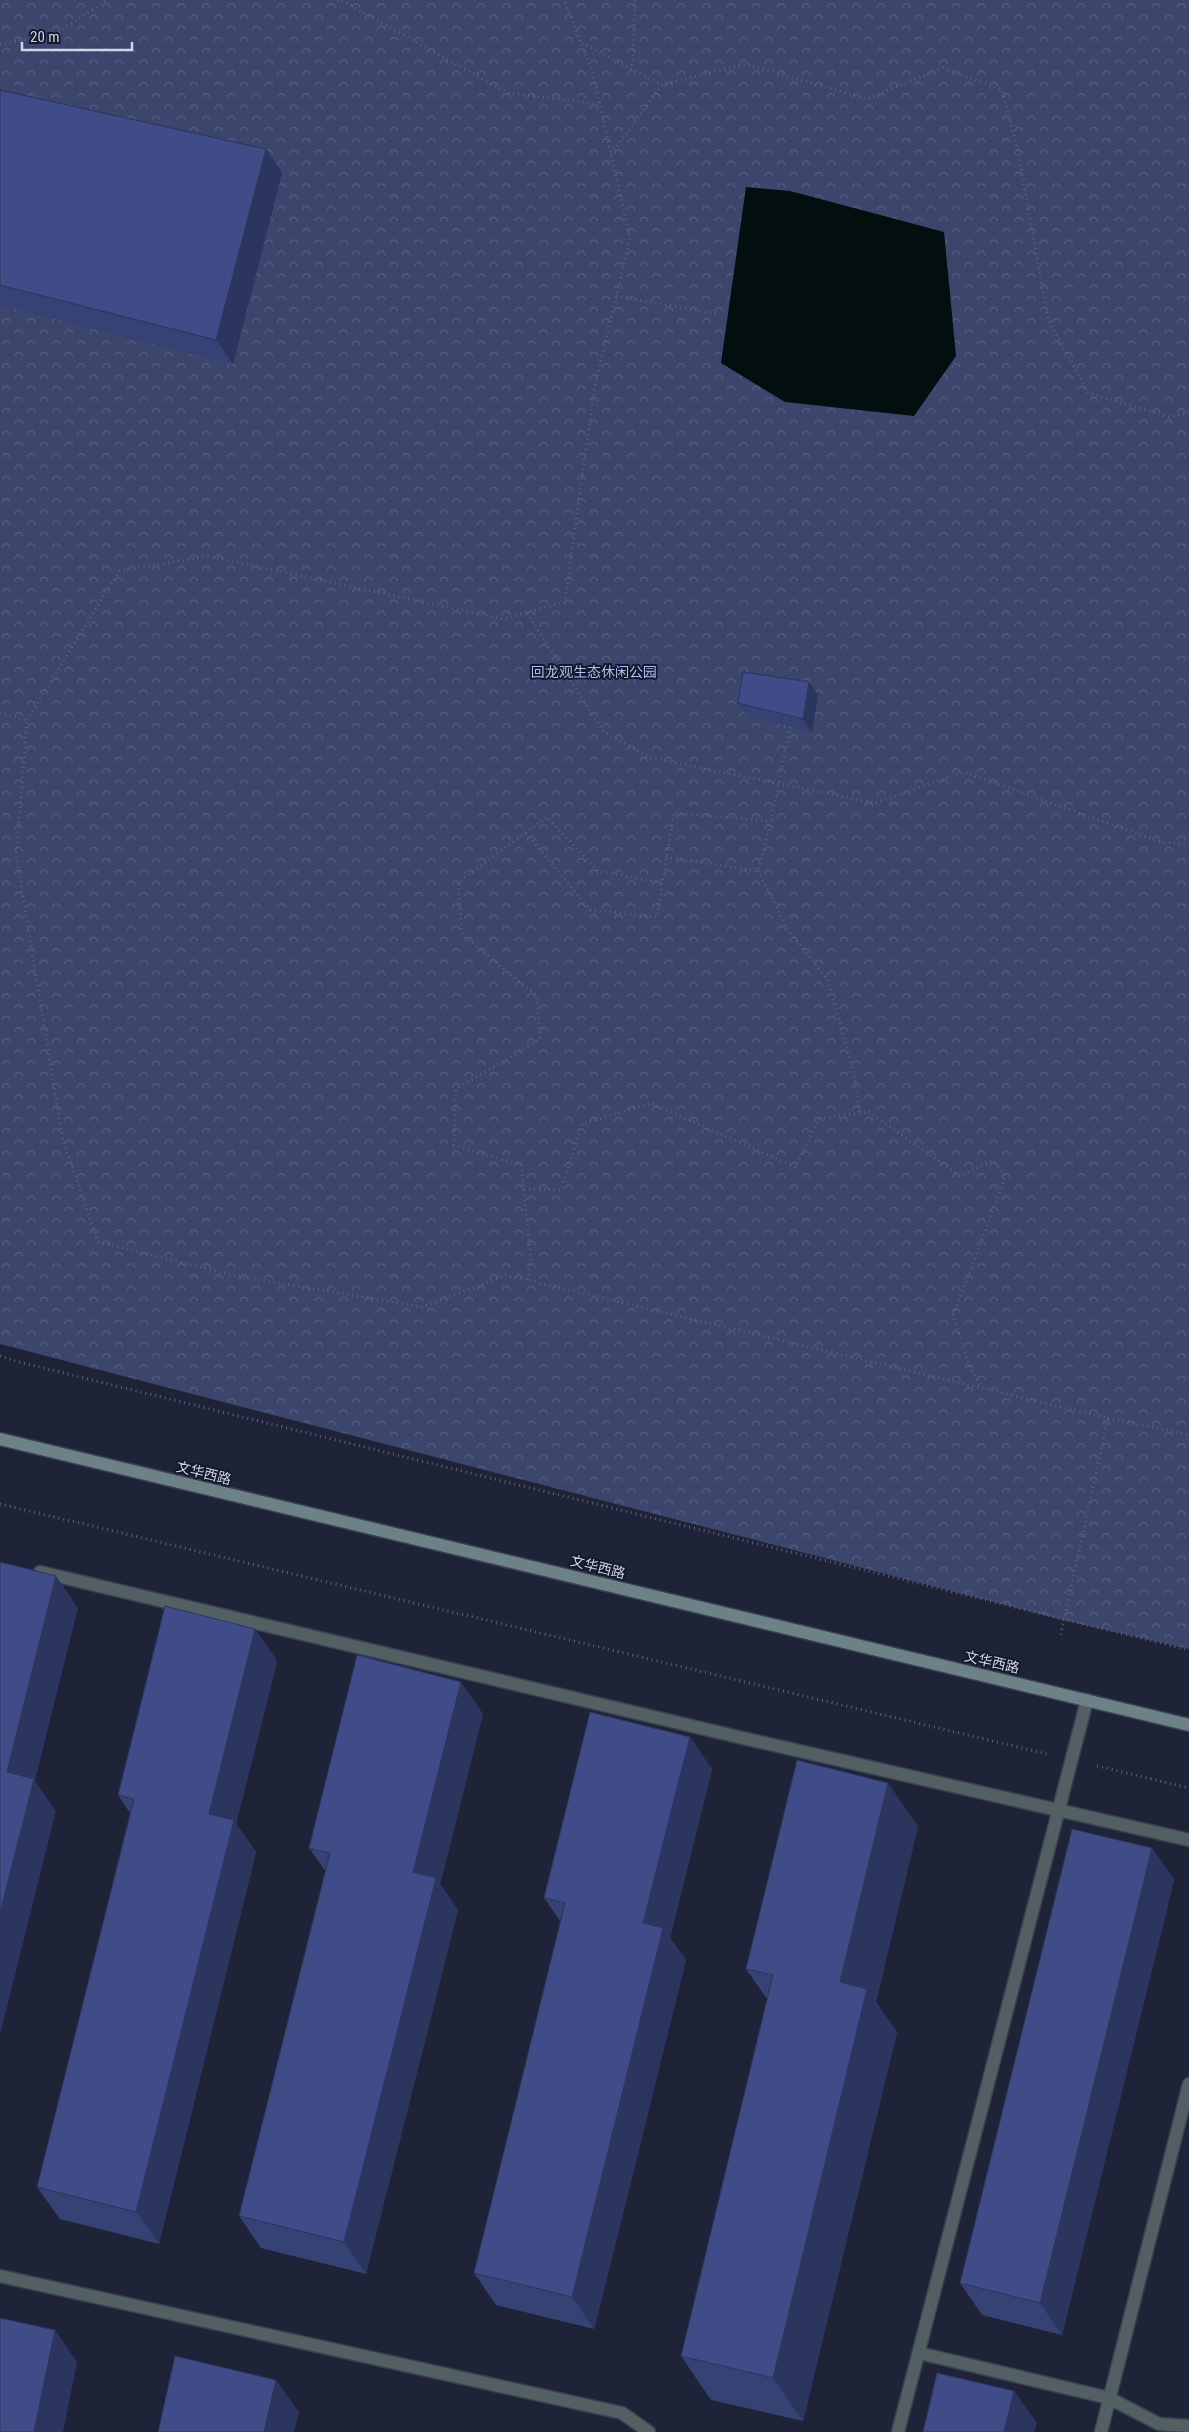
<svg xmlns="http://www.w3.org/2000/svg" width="1189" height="2432" font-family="'Roboto Condensed','Noto Sans SC',sans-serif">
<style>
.forest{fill:url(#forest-crowns)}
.water{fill:#030e0f}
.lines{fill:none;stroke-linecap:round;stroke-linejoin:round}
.street-casing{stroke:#3a3f52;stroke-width:15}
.secondary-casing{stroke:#3a3f52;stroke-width:15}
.path{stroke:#5d6274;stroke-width:3;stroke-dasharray:1 4;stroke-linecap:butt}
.street{stroke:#536063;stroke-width:12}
.secondary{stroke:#6c8287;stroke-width:12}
.wall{fill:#364174}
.shaded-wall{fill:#2c355e}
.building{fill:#3f4c87;stroke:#2c355e}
.labels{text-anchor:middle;stroke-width:4;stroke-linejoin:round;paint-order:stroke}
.park-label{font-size:14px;fill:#aebdf2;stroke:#15192d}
.street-label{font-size:14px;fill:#d0d5e2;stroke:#15192d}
</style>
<defs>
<pattern id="forest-crowns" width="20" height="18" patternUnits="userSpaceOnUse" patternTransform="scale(1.25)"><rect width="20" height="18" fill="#3c456c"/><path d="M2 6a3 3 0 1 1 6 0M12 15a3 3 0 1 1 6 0" fill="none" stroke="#575f81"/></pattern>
</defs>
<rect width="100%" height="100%" fill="#1e2337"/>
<path class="forest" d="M0,0H1189V1649L1063,1620L0,1344Z"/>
<path class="water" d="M746,187L790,191L944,232L956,356L914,416L785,402L721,363Z"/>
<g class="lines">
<defs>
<g id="street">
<path d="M40,1572L747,1739L1189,1840"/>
<path d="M0,2276L622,2413L649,2432"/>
<path d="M919,2353L1109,2398L1159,2424L1189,2426"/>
<path d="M898,2432L1087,1700"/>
<path d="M1101,2432L1189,2084"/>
</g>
<path id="secondary" d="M0,1439L1189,1725"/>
</defs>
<use href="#street" class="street-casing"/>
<use href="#secondary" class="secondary-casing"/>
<g class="path">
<path d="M337,0L346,3L508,93L599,104"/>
<path d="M582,43L662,85"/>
<path d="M0,44L54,35L107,0"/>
<path d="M630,70L633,59L635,0"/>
<path d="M611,154L662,85L745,64L867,99L943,68L1002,90L1018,152L1048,319L1088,393L1170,417L1189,412"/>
<path d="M616,296L718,314"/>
<path d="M527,613L604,732L651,758L875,803L964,772L1161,842L1189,844"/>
<path d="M0,713L27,720L16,856L63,1140L98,1242L232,1275L422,1307L506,1275L1108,1418L1060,1638"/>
<path d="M27,720L119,571L208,556L503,619L565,602L594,390L630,238L592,70L564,0"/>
<path d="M526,833L590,910L657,917L662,883"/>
<path d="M666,857L758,871L771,821"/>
<path d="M758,871L788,930L828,980L853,1071L860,1114"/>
<path d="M524,1189L561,1190L582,1124L651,1103L795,1167L819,1119L869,1112L960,1176L992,1161L1006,1175L953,1316L970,1367L981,1387"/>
<path d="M528,1280L531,1259L521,1165L454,1145L456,1089L540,1039L537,996L462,935L458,883L547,817L598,871L662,883L674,813L771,821L790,727"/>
<path d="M0,1356L19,1362L1189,1650"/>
<path d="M1108,1418L1189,1435"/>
<path d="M0,1504L1047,1754"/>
<path d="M1097,1766L1189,1788"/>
</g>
<use href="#street" class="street"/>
<use href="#secondary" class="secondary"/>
</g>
<g class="wall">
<path d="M0,90L266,149L282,173L233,364L0,305Z"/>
<path d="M809,682L818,695L812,732L747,716L738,703Z"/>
<path d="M255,1629L277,1661L236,1824L256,1852L159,2244L60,2219L37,2187L130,1813L118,1795Z"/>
<path d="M483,1714L440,1884L458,1910L366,2274L261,2248L239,2216L326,1872L309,1848Z"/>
<path d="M712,1769L670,1938L686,1960L594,2329L496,2305L474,2273L561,1922L544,1898Z"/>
<path d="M918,1826L876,2002L897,2032L803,2421L711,2400L681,2356L767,1999L746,1969Z"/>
<path d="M1152,1848L1174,1880L1062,2335L982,2315L960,2283Z"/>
</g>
<g class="shaded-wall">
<path d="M266,149L282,173L233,364L216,340Z"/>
<path d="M809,682L818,695L812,732L803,719Z"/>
<path d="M56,1576L78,1608L35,1781L56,1811L0,2035V1913L7,1772Z"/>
<path d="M255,1629L277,1661L236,1824L256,1852L159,2244L136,2212L209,1814Z"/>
<path d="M461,1682L483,1714L440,1884L458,1910L366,2274L344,2242L413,1872Z"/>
<path d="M690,1737L712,1769L670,1938L686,1960L594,2329L572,2297L643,1923Z"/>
<path d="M888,1783L918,1826L876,2002L897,2032L803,2421L773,2378L840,1982Z"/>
<path d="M1152,1848L1174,1880L1062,2335L1040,2303Z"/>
<path d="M55,2330L77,2362L63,2432H34Z"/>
<path d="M276,2380L299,2412L294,2432H264Z"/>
<path d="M1014,2391L1037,2423L1034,2432H1004Z"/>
</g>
<g class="building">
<path d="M0,90L266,149L216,340L0,285Z"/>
<path d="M743,672L809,682L803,719L738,703Z"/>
<path d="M0,1562L56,1576L7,1772L34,1779L0,1913Z"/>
<path d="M165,1606L255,1629L209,1814L234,1820L136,2212L37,2187L134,1799L118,1795Z"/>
<path d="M357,1655L461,1682L413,1872L436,1878L344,2242L239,2216L330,1853L309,1848Z"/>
<path d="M590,1712L690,1737L643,1923L663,1928L572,2297L474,2273L565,1903L544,1898Z"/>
<path d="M797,1760L888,1783L840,1982L867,1989L773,2378L681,2356L773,1975L746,1969Z"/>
<path d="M1072,1829L1152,1848L1040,2303L960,2283Z"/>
<path d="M0,2318L55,2330L34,2432H0Z"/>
<path d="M175,2356L276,2380L264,2432H158Z"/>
<path d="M937,2373L1014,2391L1004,2432H923Z"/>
</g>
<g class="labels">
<g class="park-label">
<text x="594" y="677">回龙观生态休闲公园</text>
</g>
<g class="street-label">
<text transform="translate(204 1473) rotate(14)" y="5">文华西路</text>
<text transform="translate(598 1567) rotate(14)" y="5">文华西路</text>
<text transform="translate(992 1662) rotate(13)" y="5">文华西路</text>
</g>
</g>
<path d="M22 42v8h110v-8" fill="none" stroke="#d0d5e2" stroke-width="2.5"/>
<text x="30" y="42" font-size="15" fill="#d0d5e2" stroke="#15192d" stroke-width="4" paint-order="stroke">20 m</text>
</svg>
